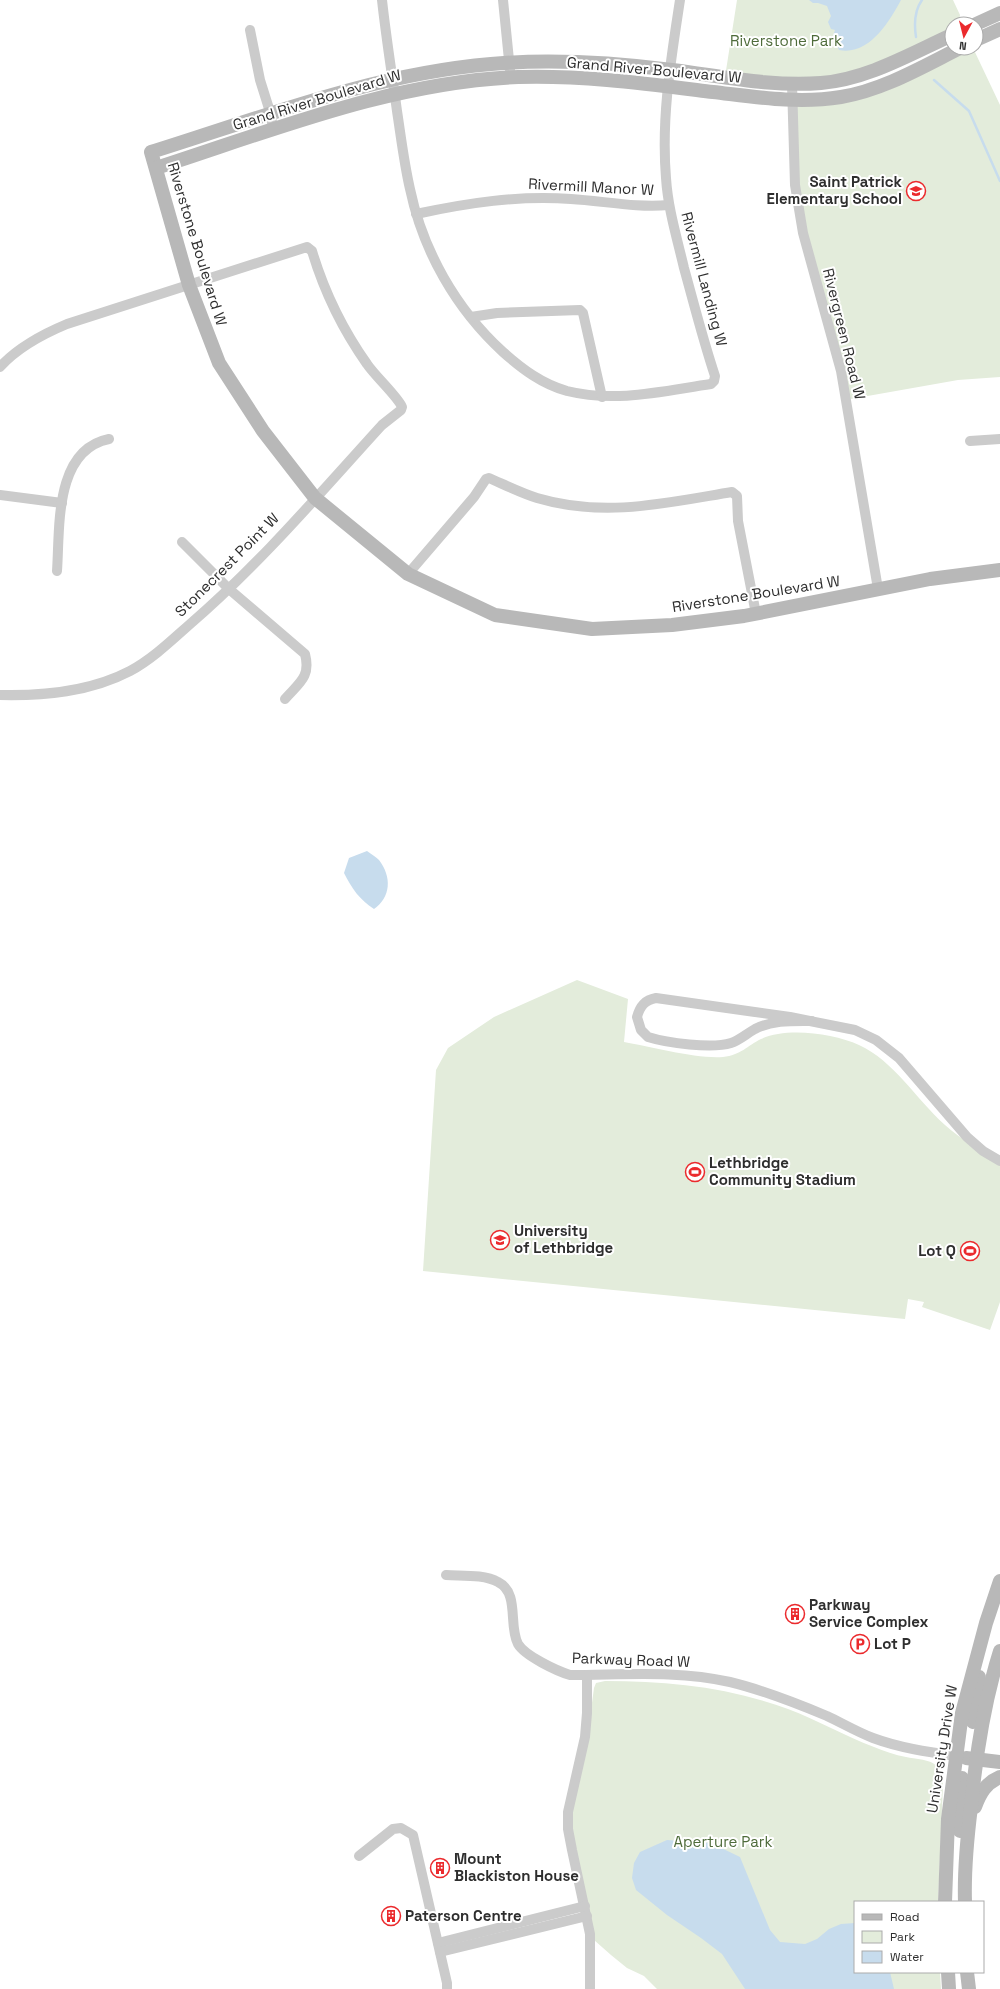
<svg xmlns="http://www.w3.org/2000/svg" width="1000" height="1989" font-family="'Space Grotesk',sans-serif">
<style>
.green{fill:#e3ecdb}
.water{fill:#c7dced}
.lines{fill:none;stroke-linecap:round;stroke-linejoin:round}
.stream{stroke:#c7dced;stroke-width:2.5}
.street{stroke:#cbcbcb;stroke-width:10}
.secondary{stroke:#b8b8b8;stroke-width:14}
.labels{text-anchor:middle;stroke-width:4;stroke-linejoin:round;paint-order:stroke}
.park-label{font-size:15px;fill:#4e6b3a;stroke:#fff}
.street-label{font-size:15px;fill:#2e2e2e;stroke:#fff}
.poi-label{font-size:15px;font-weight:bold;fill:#2e2e2e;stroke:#fff;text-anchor:start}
</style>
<rect width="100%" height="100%" fill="#fff"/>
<g class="green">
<path d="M737,0H953L960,15L959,24H952V35L840,80L725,77Z"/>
<path d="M960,48H973L1000,105V377L958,380L845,400L803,233L792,100L842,97Z"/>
<path d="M577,980L628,999L624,1042C652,1047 696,1059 723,1057C741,1055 747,1046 761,1039C786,1027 833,1033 859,1045C894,1061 916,1099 945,1125C962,1140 980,1150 1000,1161V1302L990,1330L922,1307L924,1302L908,1299L905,1319L423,1271L436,1070L448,1048L494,1017Z"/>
<path d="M605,1681C668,1681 728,1687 788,1709C817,1720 845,1736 874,1747C884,1751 895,1755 906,1757C928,1761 942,1759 943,1786L938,1902H855V1972H940L941,1989H657L644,1976L627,1968L611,1955L594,1940L570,1824L587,1740L594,1688L596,1683Z"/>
</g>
<g class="water">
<path d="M809,0H901C889,22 869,56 839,50L833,36L835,30L831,29L828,22L831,16L827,6L818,3H813Z"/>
<path d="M367,851C371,854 376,857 379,860C392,877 391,897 374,909C360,900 352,889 344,873L349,858Z"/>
<path d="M667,1840L711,1843L740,1857L770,1930L780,1942L805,1944L817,1939L829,1929L841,1924L855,1923V1972H890L894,1989H745L722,1954L701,1938L667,1915L636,1890L632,1878L634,1863L640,1852Z"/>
</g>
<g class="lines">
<g class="stream">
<path d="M916,37C914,24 914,11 922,0"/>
<path d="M934,80L969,111L1000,181"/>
</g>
<g class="street">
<path d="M382,0C386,37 392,74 397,111C401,137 404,163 410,189C423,251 456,309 503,352C522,369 542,384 567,391C616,403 663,391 711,384L714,381L715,376C703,340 694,304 684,268C677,238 668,209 666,178C661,118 671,59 680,0"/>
<path d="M503,0L510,70"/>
<path d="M250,30L260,80L271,115L273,130"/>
<path d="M792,84L795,185L803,233L841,371L878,589"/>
<path d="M416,214C467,203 519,195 571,199C604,201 636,208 669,205"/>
<path d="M471,317L497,313L580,310L583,313L602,397"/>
<path d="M0,367C18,347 43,334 67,324L307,247L312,251C324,291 343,330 367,364C375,376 398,397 402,407L401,410L382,425C320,493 259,565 189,625C171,641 151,660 130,671C90,692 44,696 0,695"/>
<path d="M970,441L1000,439"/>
<path d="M0,495L62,503"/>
<path d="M182,542L229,589L305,654C311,677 299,683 285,699"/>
<path d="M57,571C60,528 54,450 109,439"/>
<path d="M408,574L474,497L486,479L489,478C505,485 521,493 537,498C604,518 666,503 732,492L737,496L738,521L756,614"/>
<path d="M812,1021C792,1021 773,1020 755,1029C746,1034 740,1040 731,1043C712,1049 667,1043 648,1037L641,1030L637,1017C640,1006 645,1000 656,998L790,1017L855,1030L876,1040L899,1058L967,1137L983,1151L1000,1161"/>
<path d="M446,1575C462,1576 484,1574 498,1582C520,1593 508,1625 518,1644C525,1656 557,1671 570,1675C624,1675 677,1670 730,1682C763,1690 796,1703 827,1716C842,1723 857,1732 873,1738C900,1748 928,1752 956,1756"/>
<path d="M587,1675V1713L585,1737L568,1812V1829L572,1850L590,1934V1989"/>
<path d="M359,1856L393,1829L401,1828L413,1835L447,1983V1989"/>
<path d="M438,1943L585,1906"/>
<path d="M440,1952L587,1916"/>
</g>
<g class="secondary">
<path d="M976,24L1000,13"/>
<path d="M952,35C910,54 868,79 821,83C771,87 721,76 672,70C616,63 547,59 491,64C373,74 263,117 151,152L189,285L219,363L263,431L315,498L408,574L495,615L592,629L672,625L744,616L930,579L1000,570"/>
<path d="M976,40L1000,29"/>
<path d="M156,168C274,130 392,82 518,77C583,75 648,84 713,92C756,97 798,104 841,97C883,90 922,67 960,48"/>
<path d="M973,1722L979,1677"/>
<path d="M966,1758L1000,1762"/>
<path d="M975,1807C980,1793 986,1783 1000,1777"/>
<path d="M960,1831L962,1778"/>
<path d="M945,1902L948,1819L962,1713L986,1623L1000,1581"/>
<path d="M965,1902C964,1870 967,1839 971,1807C976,1754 984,1702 1000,1651"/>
<path d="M948,1972L949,1989"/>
<path d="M967,1972L969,1989"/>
</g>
</g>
<defs>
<symbol id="school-ring" viewBox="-11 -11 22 22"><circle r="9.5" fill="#fff" stroke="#eb2a2d" stroke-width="1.5"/><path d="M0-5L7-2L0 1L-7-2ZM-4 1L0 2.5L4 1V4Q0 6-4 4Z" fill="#eb2a2d"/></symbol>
<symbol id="stadium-ring" viewBox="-11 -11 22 22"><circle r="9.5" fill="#fff" stroke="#eb2a2d" stroke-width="1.5"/><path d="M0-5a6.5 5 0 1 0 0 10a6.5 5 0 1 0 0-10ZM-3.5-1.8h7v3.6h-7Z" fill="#eb2a2d"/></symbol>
<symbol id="university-ring" viewBox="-11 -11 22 22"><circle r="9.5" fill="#fff" stroke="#eb2a2d" stroke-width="1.5"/><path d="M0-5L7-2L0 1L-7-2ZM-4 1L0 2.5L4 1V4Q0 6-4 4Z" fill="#eb2a2d"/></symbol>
<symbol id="building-ring" viewBox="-11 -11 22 22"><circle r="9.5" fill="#fff" stroke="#eb2a2d" stroke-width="1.5"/><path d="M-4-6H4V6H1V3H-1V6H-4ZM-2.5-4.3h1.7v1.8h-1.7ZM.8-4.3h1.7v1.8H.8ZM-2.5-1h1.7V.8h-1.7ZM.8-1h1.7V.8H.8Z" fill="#eb2a2d"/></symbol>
<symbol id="parking-ring" viewBox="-11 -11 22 22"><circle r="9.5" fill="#fff" stroke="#eb2a2d" stroke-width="1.5"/><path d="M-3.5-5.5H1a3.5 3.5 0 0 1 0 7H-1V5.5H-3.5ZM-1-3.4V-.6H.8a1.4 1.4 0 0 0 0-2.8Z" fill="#eb2a2d"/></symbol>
</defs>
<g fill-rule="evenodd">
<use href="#school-ring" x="905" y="180" width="22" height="22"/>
<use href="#stadium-ring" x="684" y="1161" width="22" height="22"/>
<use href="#university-ring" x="489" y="1229" width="22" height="22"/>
<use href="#stadium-ring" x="959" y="1240" width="22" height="22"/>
<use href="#building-ring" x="784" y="1603" width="22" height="22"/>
<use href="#parking-ring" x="849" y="1633" width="22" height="22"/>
<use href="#building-ring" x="429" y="1857" width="22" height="22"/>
<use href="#building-ring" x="380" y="1905" width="22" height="22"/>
</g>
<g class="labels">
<g class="park-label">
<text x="786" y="46">Riverstone Park</text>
<text x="723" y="1847">Aperture Park</text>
</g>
<g class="street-label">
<text transform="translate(654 70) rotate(5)" y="5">Grand River Boulevard W</text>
<text transform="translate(317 100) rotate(-17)" y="5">Grand River Boulevard W</text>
<text transform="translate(591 187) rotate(3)" y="5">Rivermill Manor W</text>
<text transform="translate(197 244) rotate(73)" y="5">Riverstone Boulevard W</text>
<text transform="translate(704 279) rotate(75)" y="5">Rivermill Landing W</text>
<text transform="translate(844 334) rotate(76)" y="5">Rivergreen Road W</text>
<text transform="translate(227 565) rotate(-45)" y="5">Stonecrest Point W</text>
<text transform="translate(756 594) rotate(-9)" y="5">Riverstone Boulevard W</text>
<text transform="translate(631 1660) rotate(2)" y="5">Parkway Road W</text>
<text transform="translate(942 1749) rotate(-81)" y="5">University Drive W</text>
</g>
<g class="poi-label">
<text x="902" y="187" text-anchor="end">Saint Patrick<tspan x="902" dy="17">Elementary School</tspan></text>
<text x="709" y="1168">Lethbridge<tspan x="709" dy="17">Community Stadium</tspan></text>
<text x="514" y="1236">University<tspan x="514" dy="17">of Lethbridge</tspan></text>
<text x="956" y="1256" text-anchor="end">Lot Q</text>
<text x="809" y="1610">Parkway<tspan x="809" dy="17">Service Complex</tspan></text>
<text x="874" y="1649">Lot P</text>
<text x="454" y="1864">Mount<tspan x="454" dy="17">Blackiston House</tspan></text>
<text x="405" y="1921">Paterson Centre</text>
</g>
</g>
<rect x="854" y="1901" width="130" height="72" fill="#ffffff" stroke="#ababab"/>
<rect x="862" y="1914" width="20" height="6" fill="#b8b8b8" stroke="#ababab"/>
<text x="890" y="1921" font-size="12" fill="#2e2e2e">Road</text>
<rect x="862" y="1931" width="20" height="12" fill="#e3ecdb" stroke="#ababab"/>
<text x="890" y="1941" font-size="12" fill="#2e2e2e">Park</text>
<rect x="862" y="1951" width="20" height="12" fill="#c7dced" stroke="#ababab"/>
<text x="890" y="1961" font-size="12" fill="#2e2e2e">Water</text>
<g transform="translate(964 36) rotate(187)"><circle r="19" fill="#ffffff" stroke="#ababab"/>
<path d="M0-3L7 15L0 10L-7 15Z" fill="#eb2a2d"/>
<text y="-6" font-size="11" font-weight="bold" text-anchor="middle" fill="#2e2e2e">N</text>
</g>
</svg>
